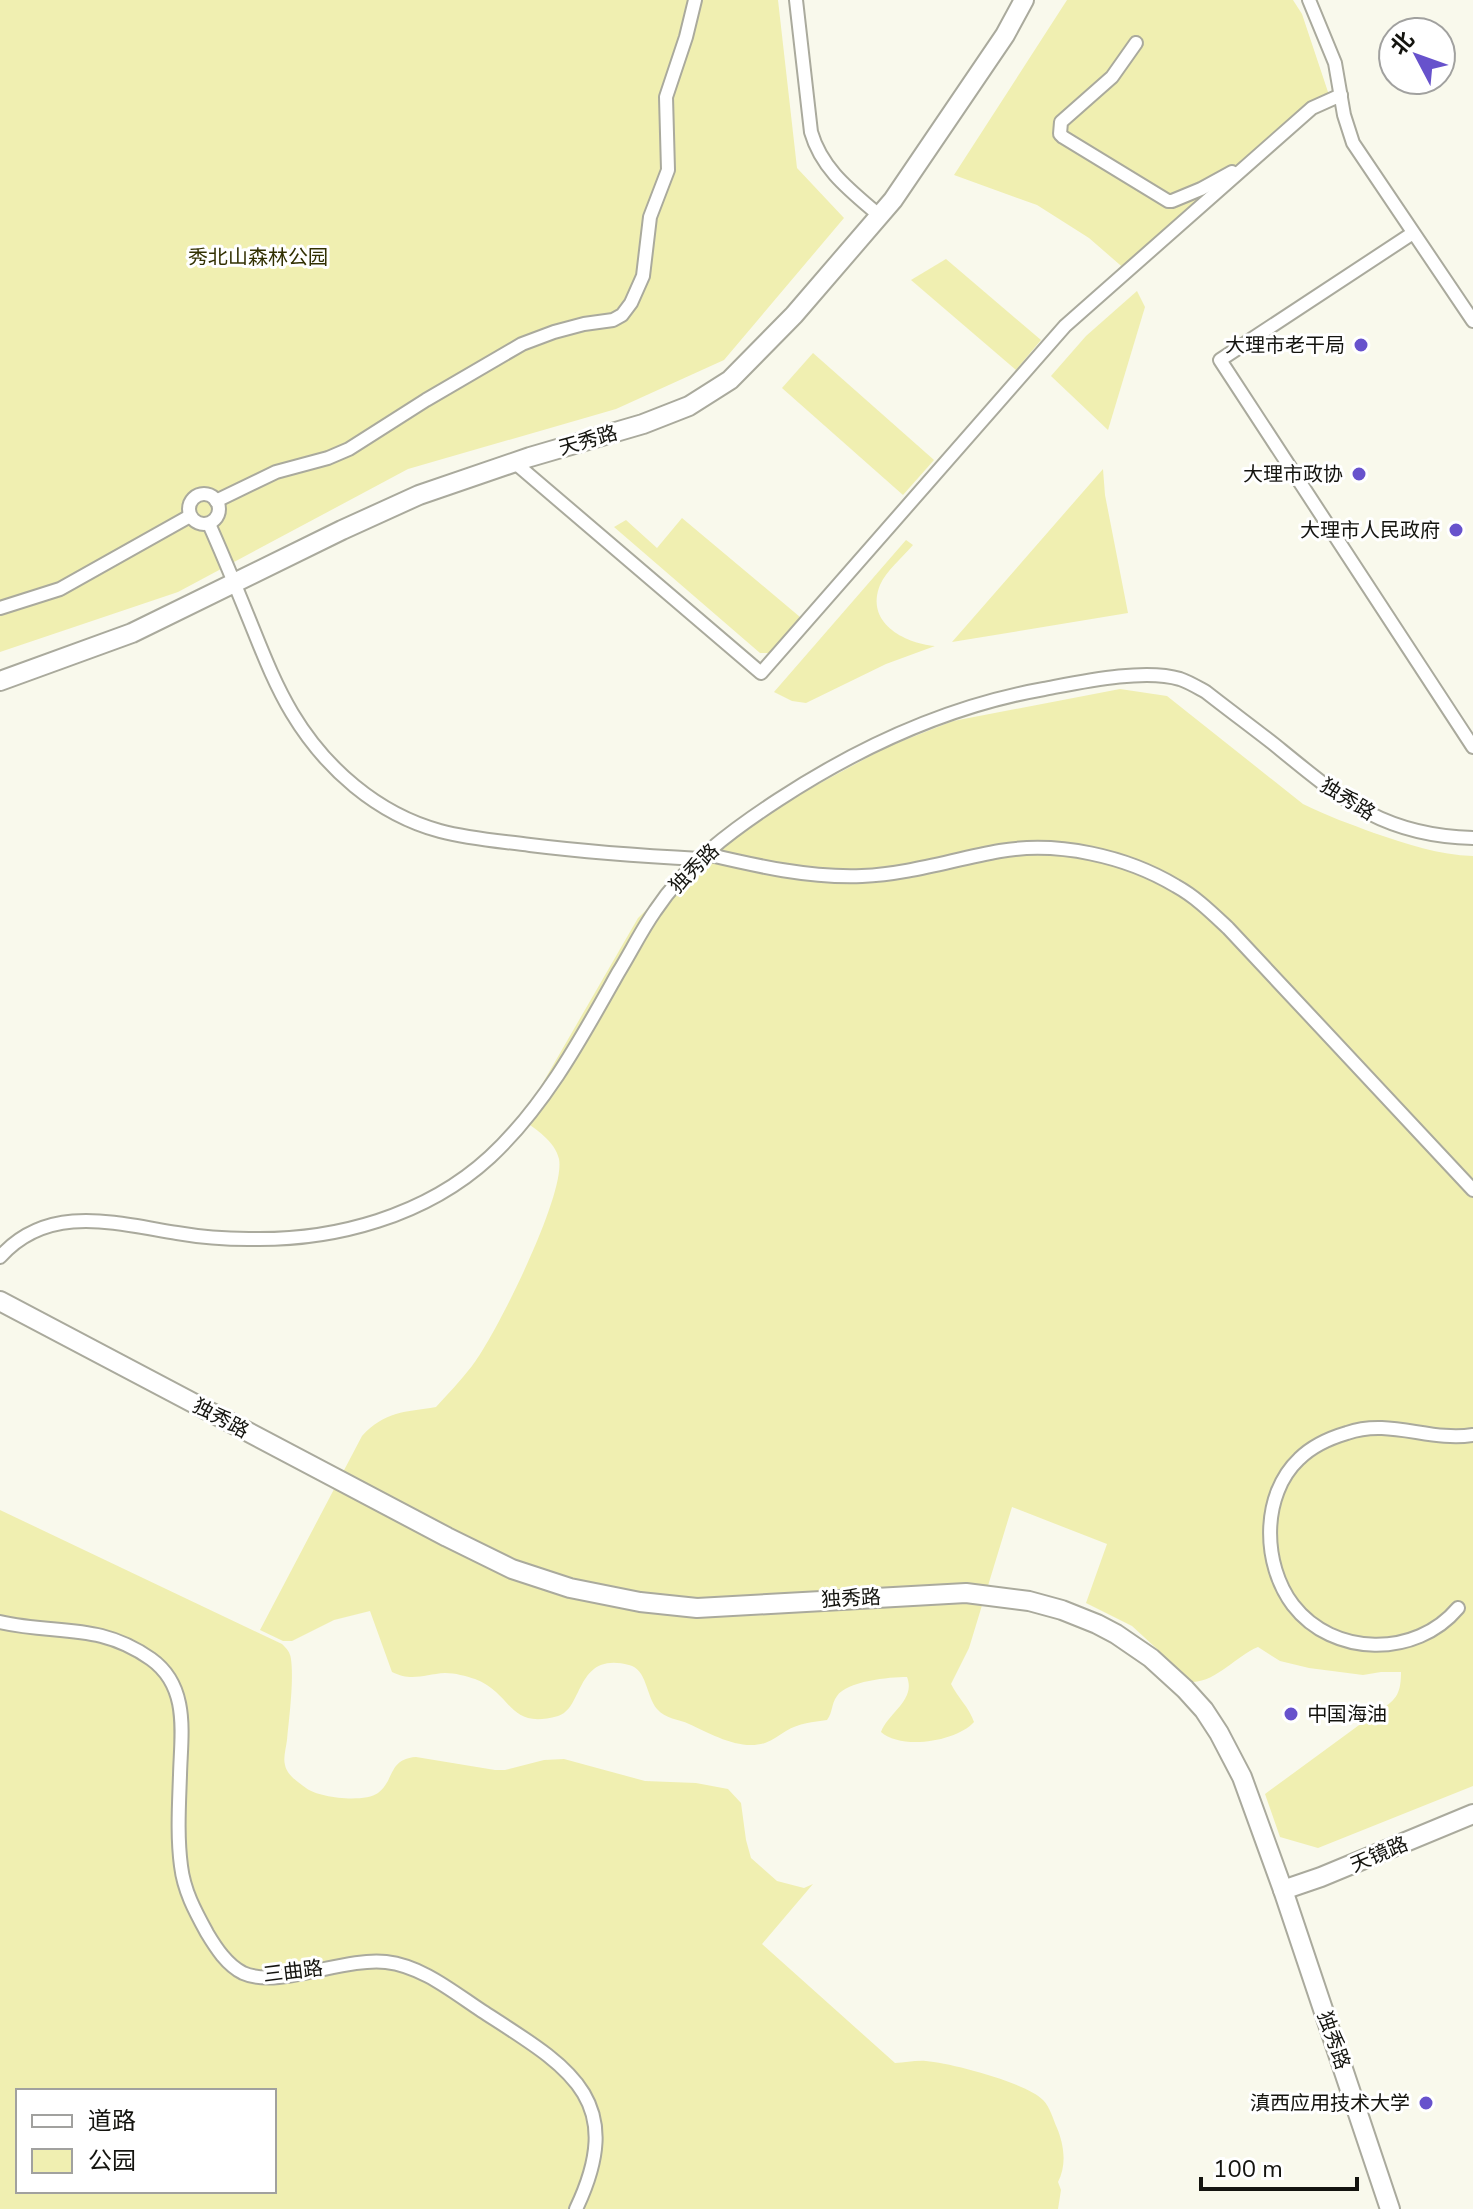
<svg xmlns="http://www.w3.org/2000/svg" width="1473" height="2209" font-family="'Nunito Sans','Noto Sans SC',sans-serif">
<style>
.green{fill:#f0efb1;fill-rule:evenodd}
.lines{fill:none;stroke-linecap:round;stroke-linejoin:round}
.street-casing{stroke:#aaaa9d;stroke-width:16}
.secondary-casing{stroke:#aaaa9d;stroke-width:22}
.street{stroke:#fff;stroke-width:12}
.secondary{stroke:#fff;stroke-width:18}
.poi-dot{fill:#6752cc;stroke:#fff;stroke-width:3}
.labels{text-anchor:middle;stroke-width:6;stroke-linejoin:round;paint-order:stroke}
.park-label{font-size:20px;fill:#323002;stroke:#fff}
.poi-label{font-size:20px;fill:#14140f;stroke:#fff;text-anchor:end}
.street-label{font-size:20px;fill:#14140f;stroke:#fff}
</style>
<rect width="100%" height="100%" fill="#f9f9ec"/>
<g class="green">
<path d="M0,0H778L797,168L844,218L724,360L616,409L408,469L178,592L0,652Z"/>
<path d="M1067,0H1293L1302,14L1330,98L1127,271L1089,238L1037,205L954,175Z"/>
<path d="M946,259L1041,340L1016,370L911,280Z"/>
<path d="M1137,291L1145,307L1108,430L1051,376L1086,336Z"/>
<path d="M813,353L934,460L903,495L782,388Z"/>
<path d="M1103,469L1105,495L1128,613L952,642Z"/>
<path d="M682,518L800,617L769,653H760L614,527L626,520L657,548Z"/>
<path d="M906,540L913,545C903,557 886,571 880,585C865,622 903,643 935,646L886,664L806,703L792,701L774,692Z"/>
<path d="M1120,689L1167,696L1303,804C1327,816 1350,824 1374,833C1406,844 1439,855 1473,856V1786L1318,1848L1280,1837L1265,1794L1381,1709C1397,1700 1401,1692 1401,1672H1381L1363,1675L1309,1668L1280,1661L1258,1647C1236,1656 1217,1681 1193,1682L1132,1626L1086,1603L1107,1544L1012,1507L969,1648L951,1684C958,1698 969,1707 974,1722C956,1742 901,1750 881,1732C889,1712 916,1700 907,1677C889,1677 847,1681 837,1696C831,1704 833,1712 827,1720C813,1722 799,1723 786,1731C779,1735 773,1740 765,1743C740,1751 711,1734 689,1724C679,1719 665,1719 657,1709C646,1696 647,1669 629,1665C575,1651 584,1709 558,1716C507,1730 514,1694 475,1679C466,1676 455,1673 445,1673C425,1674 412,1682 392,1672L370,1611L334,1620L292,1641H283L260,1630L362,1436C385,1411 405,1412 436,1407C448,1394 461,1380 472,1366C496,1335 566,1194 559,1159C555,1141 535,1129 522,1119L638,918L710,848L789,800L887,747L953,721Z"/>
<path d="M0,1510L282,1644C287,1649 290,1652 291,1659C294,1682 289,1718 287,1740C286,1748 283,1758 285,1765C287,1775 298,1782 306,1788C319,1798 364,1803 378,1793C395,1780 388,1759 416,1757L495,1770H505L544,1760L564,1759L645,1781L696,1783L728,1789L741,1803L746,1840L751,1858L777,1881L804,1888L813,1884L762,1944L895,2063C905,2063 916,2060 926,2061C951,2063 1027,2083 1043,2100C1050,2107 1053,2119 1057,2128C1064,2145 1067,2165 1058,2182L1061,2190L1058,2209H0ZM18,2091H274V2191H18Z"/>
</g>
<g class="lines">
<defs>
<g id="street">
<path d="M796,0L811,132C822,170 851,191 880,216"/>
<path d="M1309,0L1335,63L1344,115L1353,143L1473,321"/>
<path d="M1136,43L1112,77L1061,122L1060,134L1063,137L1168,201H1172L1201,189L1232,172"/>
<path d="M1413,233L1220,360L1473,747"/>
<path d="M514,462L761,673L1065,326L1312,108L1341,95"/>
<circle cx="204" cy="509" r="15"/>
<path d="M216,501L276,472L328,458L349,449L426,400L522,344L554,332L584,324L613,320L622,315L631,303L643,276L650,217L668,170L666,97L686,37L695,0"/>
<path d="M209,524C223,555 236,587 249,619C262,651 274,683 292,713C325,768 377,814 440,831C470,839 500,841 530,845C587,852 643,856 700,859"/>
<path d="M0,608L60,589L190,516"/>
<path d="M706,854C757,866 809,878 862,876C910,874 954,859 1000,851C1058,841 1126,856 1176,886C1196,897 1212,913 1228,928L1473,1190"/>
<path d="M0,1257C48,1203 115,1223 177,1233C200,1237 225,1239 249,1239C335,1241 426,1216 490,1157C545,1106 582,1037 618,973C631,952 641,931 655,911C686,864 732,830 778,800C859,747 948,706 1044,689C1081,682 1144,668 1180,679C1189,682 1197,687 1206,692C1229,710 1252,727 1275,745C1341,799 1383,836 1473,838"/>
<path d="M1458,1608C1416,1658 1333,1657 1293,1605C1262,1564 1261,1495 1299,1459C1312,1446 1330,1438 1347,1433C1389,1418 1430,1442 1473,1435"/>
<path d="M0,1622C56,1635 99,1622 151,1659C190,1687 181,1734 180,1775C179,1805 177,1836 181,1866C184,1891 195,1911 207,1933C216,1948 227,1965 243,1973C278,1989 344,1957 386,1962C422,1966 453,1992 482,2011C567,2066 629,2098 576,2209"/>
</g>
<g id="secondary">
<path d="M0,681L132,633L342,530L419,495L530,457L643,424L689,406L730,380L794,315L893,200L1005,35L1024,0"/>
<path d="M0,1301L447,1537L512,1569L570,1588L640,1602L697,1608L966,1593L1029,1601L1062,1610L1097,1624L1116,1634L1151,1658L1185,1689L1204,1710L1219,1733L1242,1777L1283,1890L1390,2209"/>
<path d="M1283,1890L1321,1877L1473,1814"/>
</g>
</defs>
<use href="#street" class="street-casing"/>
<use href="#secondary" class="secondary-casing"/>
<use href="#street" class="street"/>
<use href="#secondary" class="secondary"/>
</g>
<g class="poi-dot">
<circle cx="1361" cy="345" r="8"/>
<circle cx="1359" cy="474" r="8"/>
<circle cx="1456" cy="530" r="8"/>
<circle cx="1291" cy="1714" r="8"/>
<circle cx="1426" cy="2103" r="8"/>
</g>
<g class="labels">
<g class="park-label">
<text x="258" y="264">秀北山森林公园</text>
</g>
<g class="poi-label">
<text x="1345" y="352">大理市老干局</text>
<text x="1343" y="481">大理市政协</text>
<text x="1440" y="537">大理市人民政府</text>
<text x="1307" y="1721" text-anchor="start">中国海油</text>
<text x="1410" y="2110">滇西应用技术大学</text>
</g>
<g class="street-label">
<text transform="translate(588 440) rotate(-16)" y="7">天秀路</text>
<text transform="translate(1348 799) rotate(32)" y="7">独秀路</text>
<text transform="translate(694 868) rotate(-45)" y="7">独秀路</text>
<text transform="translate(221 1418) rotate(28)" y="7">独秀路</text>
<text transform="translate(851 1598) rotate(-3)" y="7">独秀路</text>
<text transform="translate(1379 1854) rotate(-23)" y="7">天镜路</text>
<text transform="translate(293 1971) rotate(-7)" y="7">三曲路</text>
<text transform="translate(1334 2040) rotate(71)" y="7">独秀路</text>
</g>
</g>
<rect x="16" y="2089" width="260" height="104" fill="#ffffff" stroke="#a1a19f" stroke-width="2"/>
<rect x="32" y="2115" width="40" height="12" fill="#ffffff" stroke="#a1a19f" stroke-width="2"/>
<text x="88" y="2129" font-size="24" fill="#14140f">道路</text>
<rect x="32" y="2149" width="40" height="24" fill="#f0efb1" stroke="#a1a19f" stroke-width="2"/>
<text x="88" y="2169" font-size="24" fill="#14140f">公园</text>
<g transform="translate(1417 56) rotate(311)"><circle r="38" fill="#ffffff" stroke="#a1a19f" stroke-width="2"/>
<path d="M0-6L14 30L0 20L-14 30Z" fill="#6752cc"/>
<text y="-12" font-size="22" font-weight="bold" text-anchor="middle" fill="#14140f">北</text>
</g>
<path d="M1201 2177v12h156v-12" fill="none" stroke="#14140f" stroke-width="4"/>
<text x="1213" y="2177" font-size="24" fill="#14140f" stroke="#ffffff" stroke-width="6" paint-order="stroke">100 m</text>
</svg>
